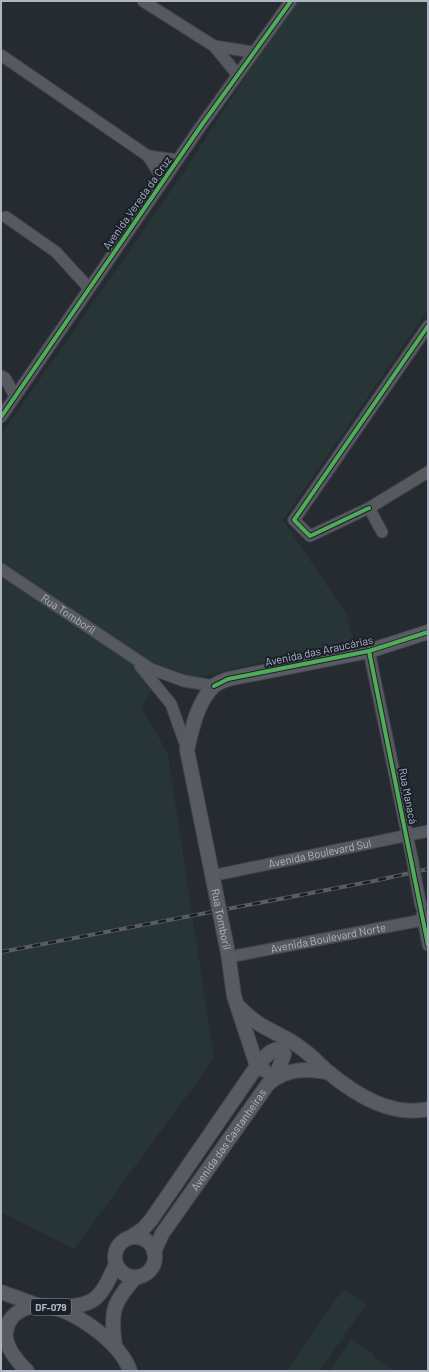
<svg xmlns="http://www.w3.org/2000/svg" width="429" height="1372" font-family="Barlow,sans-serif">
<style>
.green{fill:#273537}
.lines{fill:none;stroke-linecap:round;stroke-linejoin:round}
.minor-casing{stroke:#424449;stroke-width:13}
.major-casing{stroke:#43464e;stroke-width:16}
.minor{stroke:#56595f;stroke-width:11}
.major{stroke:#585b61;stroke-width:14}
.rail-casing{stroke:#595c63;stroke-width:4}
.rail{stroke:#1a202a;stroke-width:2.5;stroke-dasharray:8;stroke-linecap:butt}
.minor-bridge-casing{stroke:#424449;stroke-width:13;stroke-linecap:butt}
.major-bridge-casing{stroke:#43464e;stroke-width:16;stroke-linecap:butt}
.minor-bridge{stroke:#56595f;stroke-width:11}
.major-bridge{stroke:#585b61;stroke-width:14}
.cycleway-casing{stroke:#1a202a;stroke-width:6}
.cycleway{stroke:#51ab58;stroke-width:4}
.labels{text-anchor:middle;stroke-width:4;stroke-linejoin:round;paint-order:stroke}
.shield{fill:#1a202a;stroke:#828994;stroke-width:1}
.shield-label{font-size:10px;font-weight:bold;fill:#afb6c2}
.street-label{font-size:11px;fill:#afb6c2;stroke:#1a202a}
</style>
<rect width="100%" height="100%" fill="#262a31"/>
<g class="green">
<path d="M297,1H428V310L283,520L346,614L354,640L195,678L163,670L142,707L168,754L214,1059L74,1249L1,1212V435L182,175L288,10Z"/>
<path d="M343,1289L366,1304L320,1371H287Z"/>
<path d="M352,1339L374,1354L373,1357L394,1371H330Z"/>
</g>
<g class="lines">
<defs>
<g id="minor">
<path d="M143,1L214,46L237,74"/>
<path d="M214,46L252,52"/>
<path d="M1,55L148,156L163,180"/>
<path d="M148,156L177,160"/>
<path d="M6,217L56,252L89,288"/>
<path d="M1,376L5,378L15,396"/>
<path d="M1,417L201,126L291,1"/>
<path d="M369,508L310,536L294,520L428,326"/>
<path d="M382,532L369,508L428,472"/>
<path id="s1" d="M1,569L151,669L184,681L214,686"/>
<path d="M369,651L412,858"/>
<path d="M140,666L171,704L187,749"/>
<path id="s2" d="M211,876L428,831"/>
<path d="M422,914L428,945"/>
<path id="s3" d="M229,957L428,919"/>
</g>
<g id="major">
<path d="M213,879L187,750C192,729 197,702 214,686C217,683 223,681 228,679L369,651L428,632"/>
<path d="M228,953L234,996L257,1066L264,1070"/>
<path d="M238,1006C245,1013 252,1020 261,1025C274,1033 288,1038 301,1048C311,1055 319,1064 328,1072C356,1095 391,1117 428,1109"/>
<path d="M131,1237L143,1229L151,1220L257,1066C263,1059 270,1049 280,1049L284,1054L276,1076"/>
<circle cx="135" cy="1257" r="20"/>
<path id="s4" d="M154,1252L162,1234L268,1084C286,1068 307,1068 330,1073"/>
<path d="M1,1292L37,1305"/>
<path d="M56,1307C97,1306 100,1299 116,1264"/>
<path d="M115,1346C110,1312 113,1302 136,1277"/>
<path d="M27,1371C18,1362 4,1346 6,1332C8,1312 29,1304 45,1306C74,1309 121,1343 130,1371"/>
</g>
</defs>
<use href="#minor" class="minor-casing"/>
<use href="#major" class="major-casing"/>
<use href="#minor" class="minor"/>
<use href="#major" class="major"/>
<defs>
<path id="rail" d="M1,952L374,881L428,869"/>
</defs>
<use href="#rail" class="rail-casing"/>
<use href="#rail" class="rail"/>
<defs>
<path id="minor-bridge" d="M412,858L421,907"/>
<g id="major-bridge">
<path id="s5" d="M213,879L228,953"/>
</g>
</defs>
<use href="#minor-bridge" class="minor-bridge-casing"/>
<use href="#major-bridge" class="major-bridge-casing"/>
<use href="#minor-bridge" class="minor-bridge"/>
<use href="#major-bridge" class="major-bridge"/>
<defs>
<g id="cycleway">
<path d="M1,417L201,126L291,1"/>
<path d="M369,508L310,536L294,520L428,326"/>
<path d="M369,651L428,945"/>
<path d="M214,686L228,679L369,651L428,632"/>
</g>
</defs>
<use href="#cycleway" class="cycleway-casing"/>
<use href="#cycleway" class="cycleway"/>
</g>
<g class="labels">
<rect class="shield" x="31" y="1299" width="40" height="16" rx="3"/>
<g class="shield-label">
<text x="51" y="1311">DF-079</text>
</g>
<g class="street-label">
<text transform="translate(137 203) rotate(-55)" y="4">Avenida Vereda da Cruz</text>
<text dy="4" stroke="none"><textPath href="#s1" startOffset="81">Rua Tomboril</textPath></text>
<text transform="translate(319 651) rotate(-12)" y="4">Avenida das Araucárias</text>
<text transform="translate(408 796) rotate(79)" y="4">Rua Manacá</text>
<text dy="4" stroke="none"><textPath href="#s2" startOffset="111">Avenida Boulevard Sul</textPath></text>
<text dy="4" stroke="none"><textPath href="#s5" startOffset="41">Rua Tomboril</textPath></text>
<text dy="4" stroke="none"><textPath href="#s3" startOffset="101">Avenida Boulevard Norte</textPath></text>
<text dy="4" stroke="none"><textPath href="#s4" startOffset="135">Avenida das Castanheiras</textPath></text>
</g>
</g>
<rect width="429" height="1372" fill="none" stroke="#afb6c2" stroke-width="4"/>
</svg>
